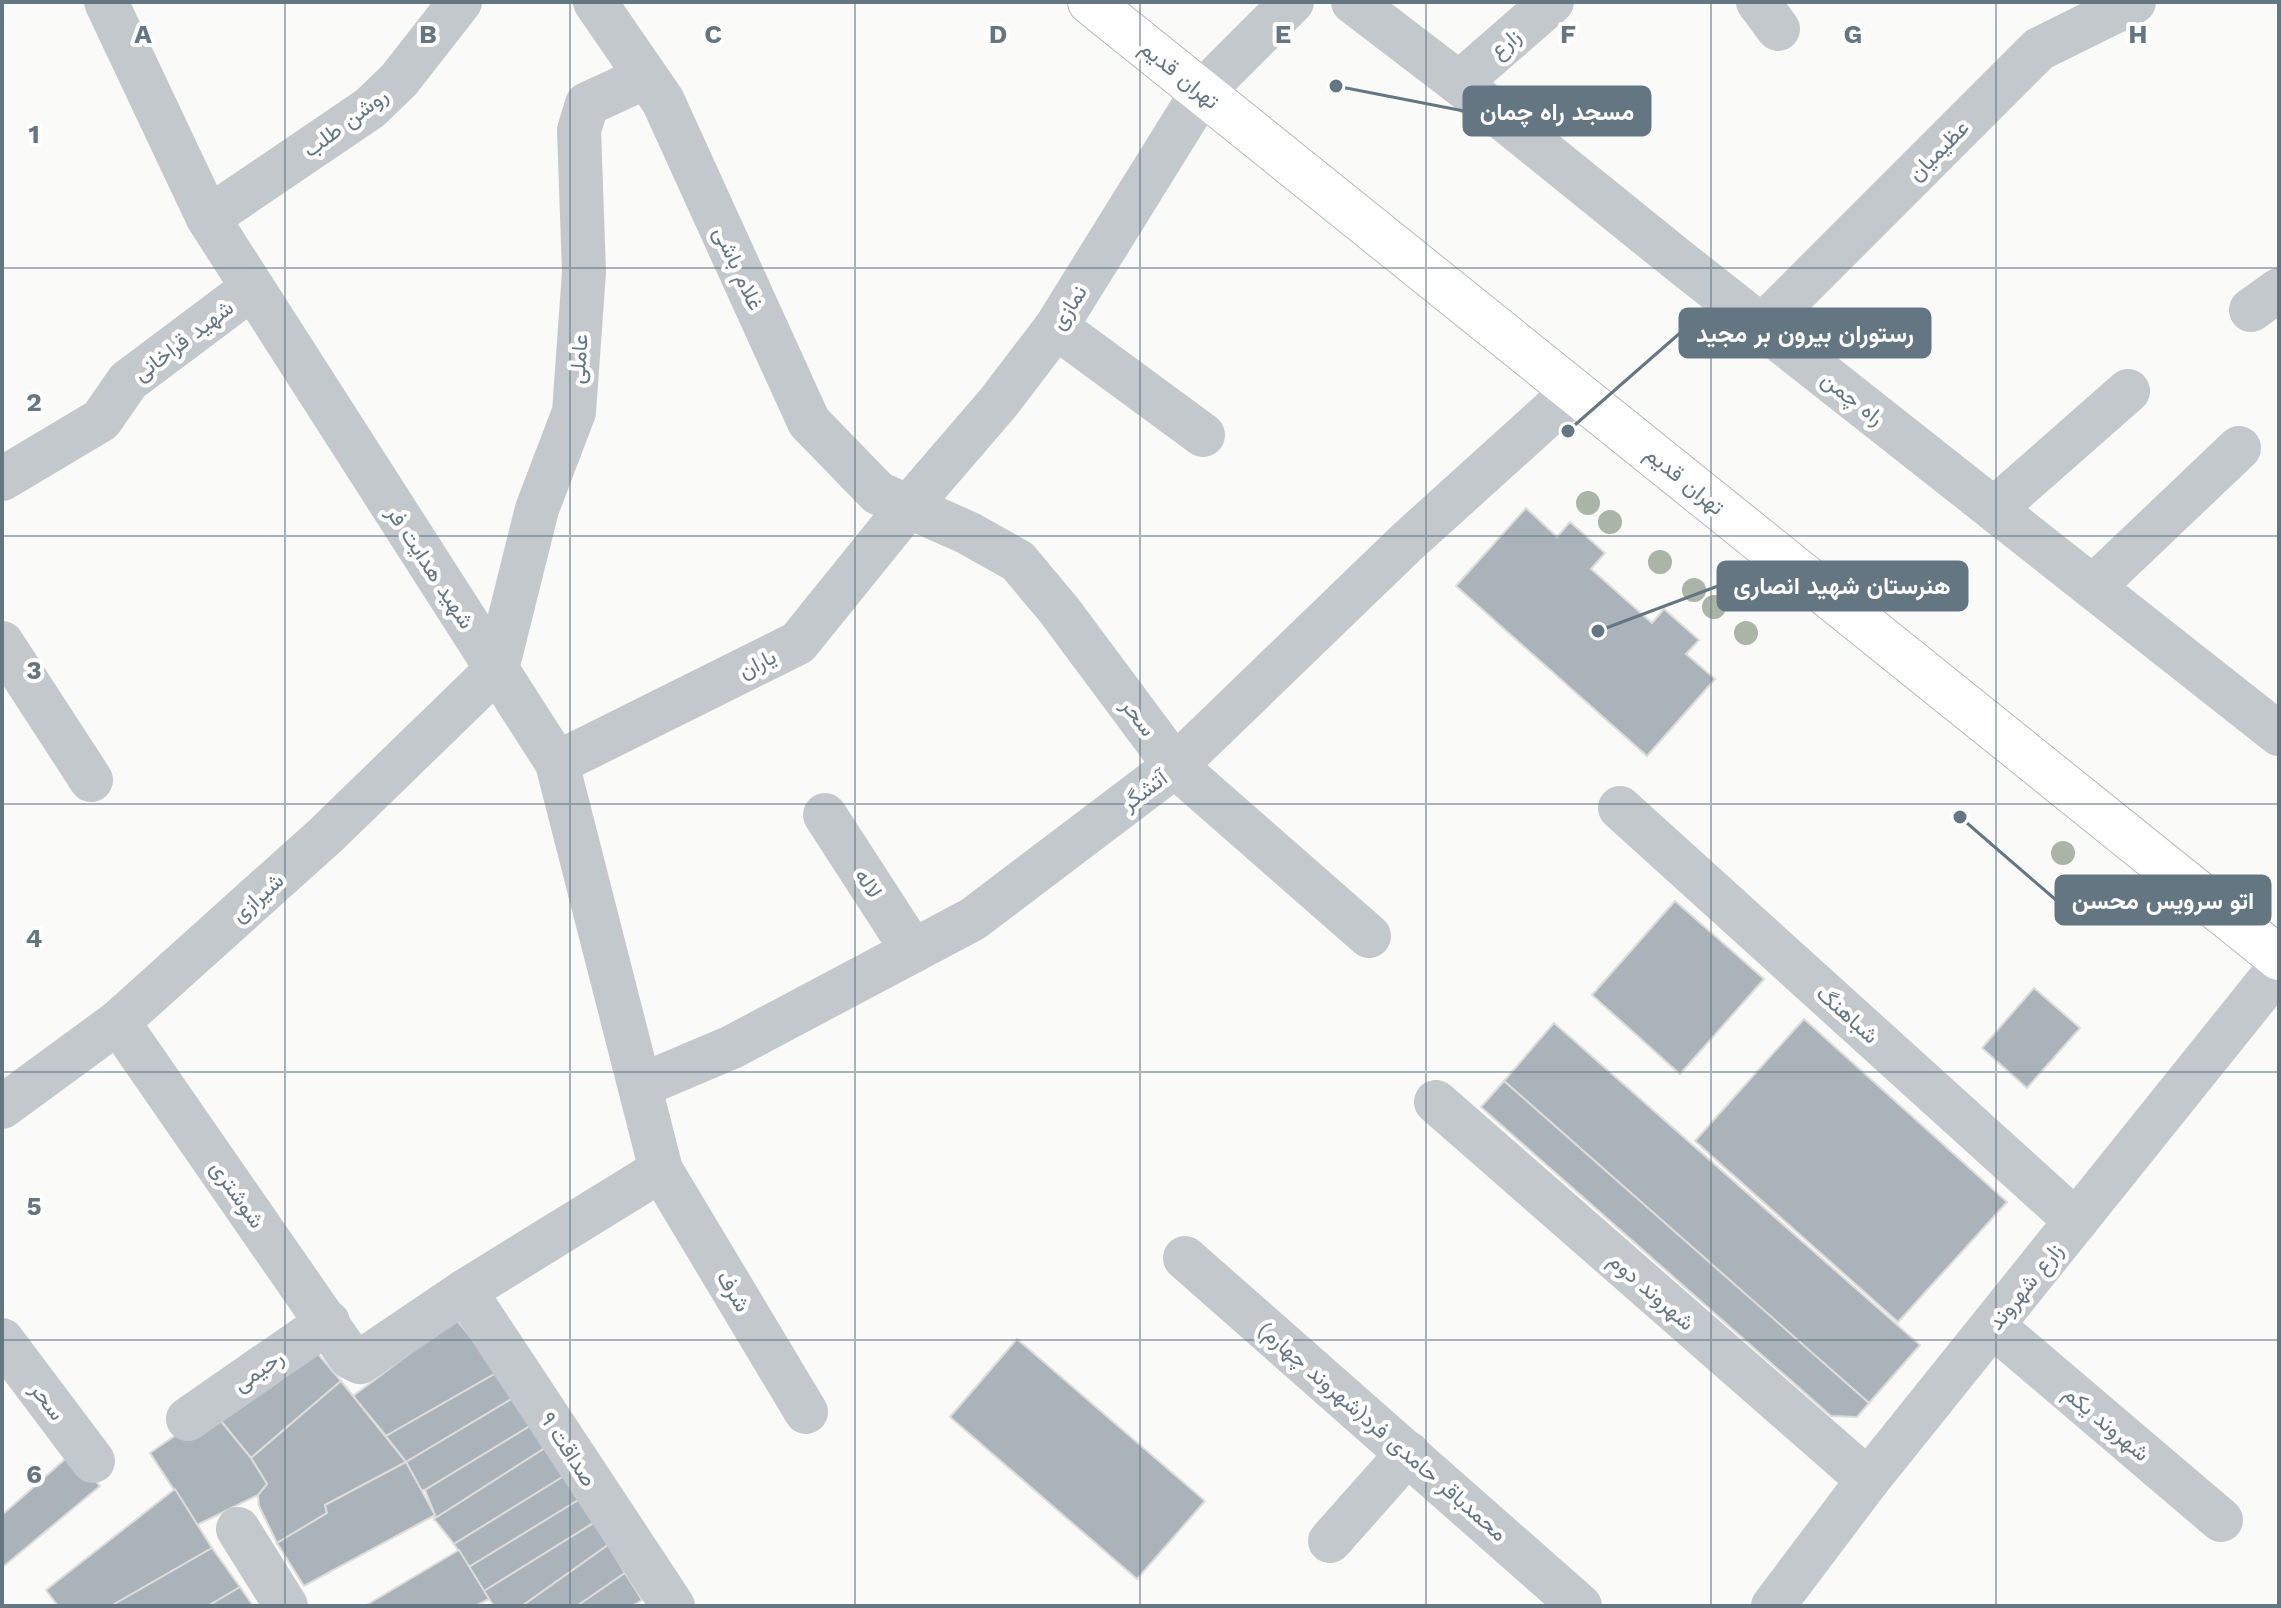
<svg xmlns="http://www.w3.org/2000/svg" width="2281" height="1608" font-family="'Work Sans',Vazirmatn,sans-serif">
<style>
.building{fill:#aab3b9;stroke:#dcdcda;stroke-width:2}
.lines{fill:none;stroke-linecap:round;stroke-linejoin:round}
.major-casing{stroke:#b5babe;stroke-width:46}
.minor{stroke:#c3c8cc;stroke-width:44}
.major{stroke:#fff;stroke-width:44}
.tree{fill:#aab4a7}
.grid{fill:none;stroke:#657683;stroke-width:2;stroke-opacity:0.55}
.labels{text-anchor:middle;stroke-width:8;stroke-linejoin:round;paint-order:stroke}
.street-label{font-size:22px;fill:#657683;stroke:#fff}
.grid-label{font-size:26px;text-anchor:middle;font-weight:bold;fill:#657683;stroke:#fff;stroke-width:8;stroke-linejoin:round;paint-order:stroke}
.leader{fill:none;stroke:#657683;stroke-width:3}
.callout-dot{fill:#657683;stroke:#fff;stroke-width:3}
.callout{fill:#657683;stroke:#657683;stroke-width:3}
.callout-label{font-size:24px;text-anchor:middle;font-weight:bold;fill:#fff}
</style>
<rect width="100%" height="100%" fill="#fafaf8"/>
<g class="building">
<path d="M1526,508L1557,537L1570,522L1605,553L1591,569L1652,623L1664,609L1699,640L1686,654L1715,679L1647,756L1456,586Z"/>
<path d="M1675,901L1764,979L1680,1074L1592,995Z"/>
<path d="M2034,988L2080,1028L2027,1088L1982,1048Z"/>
<path d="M1804,1019L2007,1202L1898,1322L1695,1141Z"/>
<path d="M1554,1023L1920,1345L1869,1403L1504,1081Z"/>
<path d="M1504,1081L1869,1403L1857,1417L1831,1416L1481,1107Z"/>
<path d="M456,1319L498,1372L386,1436L353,1396Z"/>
<path d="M1017,1339L1205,1501L1137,1579L950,1417Z"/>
<path d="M313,1348L341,1381L251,1458L212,1410Z"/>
<path d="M498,1372L513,1398L406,1462L386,1436Z"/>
<path d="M341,1381L406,1462L325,1505L327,1513L277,1543L259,1506L258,1495L267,1484L251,1458Z"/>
<path d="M513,1398L530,1426L425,1490H421L406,1462Z"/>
<path d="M212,1410L251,1458L267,1484L258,1495L197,1525L150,1453Z"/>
<path d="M530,1426L545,1448L434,1519L435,1515L425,1490Z"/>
<path d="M545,1448L564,1476L454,1544L434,1519Z"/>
<path d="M71,1454L100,1486L4,1566L2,1563V1515Z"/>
<path d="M406,1462L435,1515L304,1586L277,1543L327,1513L325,1505Z"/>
<path d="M564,1476L580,1499L469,1567L454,1544Z"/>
<path d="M175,1489L212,1548L111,1606H58L46,1590Z"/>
<path d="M580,1499L595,1522L484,1591L469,1567Z"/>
<path d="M595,1522L608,1545L522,1606H494L489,1599L484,1591Z"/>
<path d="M608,1545L625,1573L577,1606H522Z"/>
<path d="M212,1548L240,1587L208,1606H111Z"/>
<path d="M459,1550L489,1599L475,1606H365Z"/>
<path d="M625,1573L642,1600L632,1606H577Z"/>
<path d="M240,1587L253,1606H208Z"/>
</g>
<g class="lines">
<defs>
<path id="major" d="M1090,2L2279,958"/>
</defs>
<use href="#major" class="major-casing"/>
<g class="minor">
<path d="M106,2L208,218L557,763L661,1170L806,1412"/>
<path d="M595,2L663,101L809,422L878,493L968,533L1018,561L1059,610L1175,766L1369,936"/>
<path d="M1353,2L1459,83L1678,260L2279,734"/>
<path d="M1758,2L1778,29"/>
<path d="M1459,83L1552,2"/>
<path d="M208,218L370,108L399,80L460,2"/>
<path d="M2251,310L2279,290"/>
<path d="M1762,326L2039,49L2134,2"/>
<path d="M1056,327L1203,435"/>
<path d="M2,479L101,420L128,381L252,288"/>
<path d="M1994,509L2128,391"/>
<path d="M2093,587L2239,448"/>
<path d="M2,643L91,780"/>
<path d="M557,763L798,643L899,518L998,403L1056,327L1202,92L1292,2"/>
<path d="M1620,808L2076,1221"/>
<path d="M825,815L913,951"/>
<path d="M118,1022L350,1357L360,1362L465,1291L661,1170"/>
<path d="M640,1086L732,1047L973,919L1175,766L1406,543L1574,391"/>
<path d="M1436,1102L1868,1480"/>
<path d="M2,1107L118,1022L326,835L497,669L537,509L574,412L584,272L579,130L587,104L646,77"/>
<path d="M1185,1258L1580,1606"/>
<path d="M465,1291L673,1606"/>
<path d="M1993,1326L2221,1520"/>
<path d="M2,1340L93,1461"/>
<path d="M188,1419L328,1322"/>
<path d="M238,1529L286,1606"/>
<path d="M1330,1541L1408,1453"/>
<path d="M1773,1606L1868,1480L2279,968"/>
</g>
<use href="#major" class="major"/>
</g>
<g class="tree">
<circle cx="1588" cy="503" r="12"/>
<circle cx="1610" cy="522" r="12"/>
<circle cx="1660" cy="562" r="12"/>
<circle cx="1694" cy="590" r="12"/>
<circle cx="1714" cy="607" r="12"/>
<circle cx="1746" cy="633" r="12"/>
<circle cx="2063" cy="853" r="12"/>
</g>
<path class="grid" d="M285,2V1606M570,2V1606M855,2V1606M1140,2V1606M1426,2V1606M1711,2V1606M1996,2V1606M2,268H2279M2,536H2279M2,804H2279M2,1072H2279M2,1340H2279"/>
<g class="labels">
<g class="street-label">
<text transform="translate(1505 43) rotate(-41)" y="8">زارع</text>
<text transform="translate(1180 74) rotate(39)" y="8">تهران قدیم</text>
<text transform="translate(345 122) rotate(-37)" y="8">روشن طلب</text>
<text transform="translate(1938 150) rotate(-45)" y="8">عظیمیان</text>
<text transform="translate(739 268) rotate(65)" y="8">غلام باشی</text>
<text transform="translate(1068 307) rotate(-57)" y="8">نمازی</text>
<text transform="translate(183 340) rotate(-37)" y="8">شهید قراخانی</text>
<text transform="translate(578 359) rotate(-86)" y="8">عاملی</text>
<text transform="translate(1853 398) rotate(38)" y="8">راه چمن</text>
<text transform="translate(1685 480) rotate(39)" y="8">تهران قدیم</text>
<text transform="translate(431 567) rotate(57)" y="8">شهید هدایت فر</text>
<text transform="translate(757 663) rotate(-27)" y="8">یاران</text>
<text transform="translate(1139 717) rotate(53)" y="8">سحر</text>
<text transform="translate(1144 790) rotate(-37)" y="8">آتشگر</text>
<text transform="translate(869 883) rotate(57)" y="8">لاله</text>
<text transform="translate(257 897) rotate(-42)" y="8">شیرازی</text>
<text transform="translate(1848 1014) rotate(42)" y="8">شباهنگ</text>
<text transform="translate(238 1194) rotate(55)" y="8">شوشتری</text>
<text transform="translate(2025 1286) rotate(-51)" y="8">زارع شهروند</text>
<text transform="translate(734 1291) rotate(59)" y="8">شرف</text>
<text transform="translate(1652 1291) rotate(41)" y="8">شهروند دوم</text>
<text transform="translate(258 1370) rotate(-35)" y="8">رحیمی</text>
<text transform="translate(48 1401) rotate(53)" y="8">سحر</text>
<text transform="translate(2107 1423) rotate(40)" y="8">شهروند یکم</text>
<text transform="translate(1383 1431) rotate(41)" y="8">محمدباقر حامدی فرد(شهروند چهارم)</text>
<text transform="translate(569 1449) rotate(57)" y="8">صداقت ۹</text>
</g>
</g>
<g class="grid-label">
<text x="143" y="43">A</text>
<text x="428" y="43">B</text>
<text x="713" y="43">C</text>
<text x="998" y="43">D</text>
<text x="1283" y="43">E</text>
<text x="1568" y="43">F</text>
<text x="1853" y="43">G</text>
<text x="2138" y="43">H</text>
<text x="34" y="143">1</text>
<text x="34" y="411">2</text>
<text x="34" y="679">3</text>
<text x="34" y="947">4</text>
<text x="34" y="1215">5</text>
<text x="34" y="1483">6</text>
</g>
<path class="leader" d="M1336 86L1464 111M1568 431L1680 333M1598 631L1718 586M1960 817L2056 900"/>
<g class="callout-dot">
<circle cx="1336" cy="86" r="8"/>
<circle cx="1568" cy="431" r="8"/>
<circle cx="1598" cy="631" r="8"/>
<circle cx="1960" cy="817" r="8"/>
</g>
<g class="callout">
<rect x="1464" y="87" width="186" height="48" rx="8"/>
<rect x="1680" y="309" width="250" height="48" rx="8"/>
<rect x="1718" y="562" width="249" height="48" rx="8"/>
<rect x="2056" y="876" width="214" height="48" rx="8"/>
</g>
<g class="callout-label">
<text x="1557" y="120">مسجد راه چمان</text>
<text x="1805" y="342">رستوران بیرون بر مجید</text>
<text x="1842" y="594">هنرستان شهید انصاری</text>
<text x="2163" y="909">اتو سرویس محسن</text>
</g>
<rect width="2281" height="1608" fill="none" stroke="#657683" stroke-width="8"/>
</svg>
